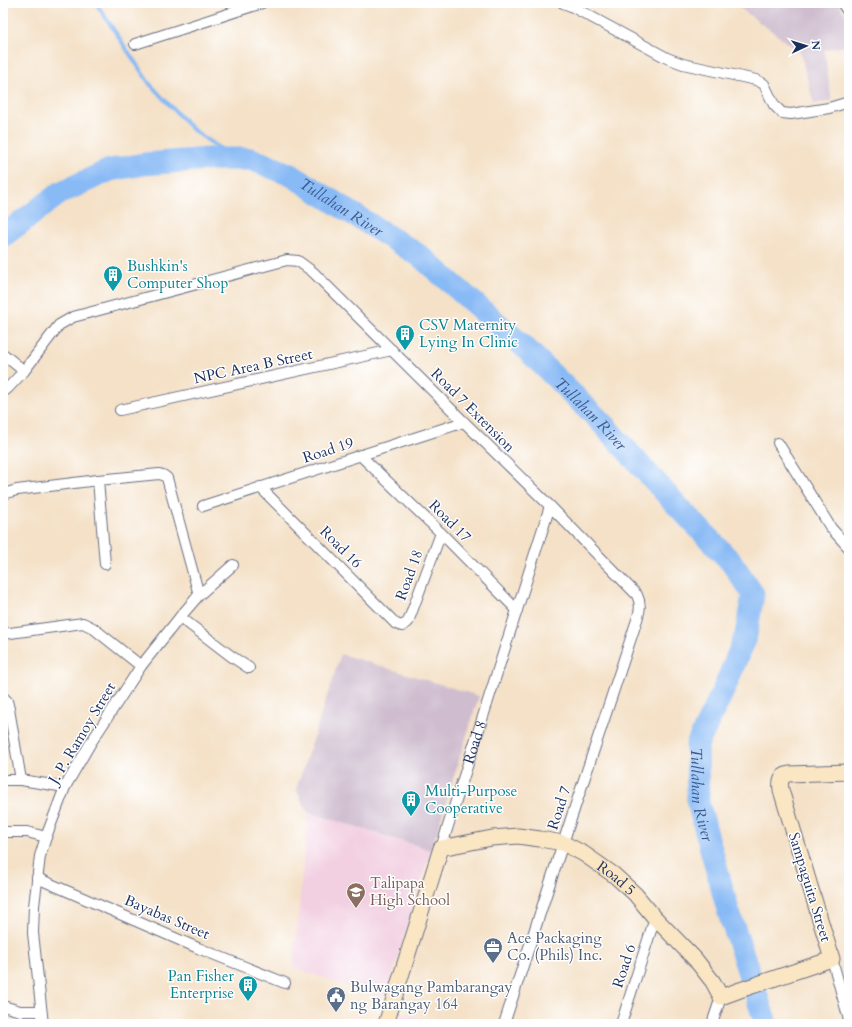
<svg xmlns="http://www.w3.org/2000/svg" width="852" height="1027" font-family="Cardo,serif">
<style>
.built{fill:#f2cfe1}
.industrial{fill:#cfbdcf}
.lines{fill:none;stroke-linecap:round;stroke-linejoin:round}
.stream{stroke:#88baf5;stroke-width:4}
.river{stroke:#88baf5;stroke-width:23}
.street-casing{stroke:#676d83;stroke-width:12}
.secondary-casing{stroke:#676d83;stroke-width:17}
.street{stroke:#fff;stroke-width:10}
.secondary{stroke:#fbe6c3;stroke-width:15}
.labels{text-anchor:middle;stroke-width:3;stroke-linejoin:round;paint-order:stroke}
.culture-label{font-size:15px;fill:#0d838f;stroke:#fff;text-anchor:start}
.street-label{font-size:15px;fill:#1b2f5e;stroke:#fff}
.education-label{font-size:15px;fill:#785e54;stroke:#fff;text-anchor:start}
.service-label{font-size:15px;fill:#4e5e75;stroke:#fff;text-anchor:start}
.water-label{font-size:16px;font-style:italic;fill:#3c598b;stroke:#fff}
</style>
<rect width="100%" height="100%" fill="#fff"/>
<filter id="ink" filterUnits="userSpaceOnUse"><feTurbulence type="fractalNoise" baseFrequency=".025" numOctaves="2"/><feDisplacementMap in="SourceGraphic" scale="8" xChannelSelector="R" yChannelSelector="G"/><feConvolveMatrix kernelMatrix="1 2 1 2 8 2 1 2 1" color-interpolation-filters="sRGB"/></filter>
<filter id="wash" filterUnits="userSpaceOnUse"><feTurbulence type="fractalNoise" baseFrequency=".012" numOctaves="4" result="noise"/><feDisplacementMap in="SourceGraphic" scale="16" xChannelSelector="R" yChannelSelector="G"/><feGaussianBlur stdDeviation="0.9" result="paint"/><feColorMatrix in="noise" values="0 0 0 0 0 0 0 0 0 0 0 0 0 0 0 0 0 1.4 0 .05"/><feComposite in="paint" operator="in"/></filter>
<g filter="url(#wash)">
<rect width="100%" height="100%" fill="#f4e1c7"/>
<g class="built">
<path d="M308,812L431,850L385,998L293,968Z"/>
<path d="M401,1012L440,1024H398Z"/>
</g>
<g class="industrial">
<path d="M742,3H838L849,20V45L824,50L832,101L814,104L800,52L740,8Z"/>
<path d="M341,654L479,696L431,850L308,812L296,790Z"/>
</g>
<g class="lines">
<path class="stream" d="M96,3L149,83L192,129L235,159"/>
<path class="river" id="s1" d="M3,236L60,193L110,170L144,164L209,159H251L291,175L420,256L522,345L600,421L671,499L732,563L753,594L746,635L724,689L697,745L698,802L728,910L766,1024"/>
</g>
</g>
<g filter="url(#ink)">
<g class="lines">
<defs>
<g id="street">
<path d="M563,3L571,6L667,58L683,64L756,80L764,84L774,105L782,113L791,114L829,108L849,102"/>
<path d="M842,3L849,13"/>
<path d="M135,44L262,3"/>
<path d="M3,354L24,371"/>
<path d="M3,392L8,388L24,371L59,325L73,317L287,260L298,261L313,272L464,422L550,506L637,595C643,607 638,616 634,629L563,843L504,1024"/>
<path d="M120,410L392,350"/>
<path d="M778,443L831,528L849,548"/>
<path d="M360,455L441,533L517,610"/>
<path d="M98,480L105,564"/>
<path d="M260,487L396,624L402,626L408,622L441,533"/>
<path d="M3,494L17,490L98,480L159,474L163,475L167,478L199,595"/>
<path d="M203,506L464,422"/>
<path d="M180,617L231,656L249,668"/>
<path d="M3,634L83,623L93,628L141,666"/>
<path d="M3,697L7,701L9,709L21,780"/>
<path d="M3,780H21L65,787"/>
<path d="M3,832H27L46,837"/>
<path id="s2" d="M441,848L517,610L550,506"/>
<path d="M37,878L198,948L285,983"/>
<path d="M832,959L849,1020"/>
<path d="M3,1006L20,1011H41"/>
<path d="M43,1024L33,933L34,906L40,856L46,837L65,787L90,744L141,666L180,617L199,595L233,565"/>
<path d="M621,1024L655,918"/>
<path d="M712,1024L721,997"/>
</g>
<g id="secondary">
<path id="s3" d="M386,1024L441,848L492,838L518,836L540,839L563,843L584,854L614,875L635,894L655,918L695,959L713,982L721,997L740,990L832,959L781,790C780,782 780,776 789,774L849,772"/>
</g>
</defs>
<use href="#street" class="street-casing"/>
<use href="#secondary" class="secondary-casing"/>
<use href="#street" class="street"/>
<use href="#secondary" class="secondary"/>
</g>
</g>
<defs>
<symbol id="building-pin" viewBox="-11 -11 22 30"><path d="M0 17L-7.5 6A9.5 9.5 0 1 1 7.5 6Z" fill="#0f9aa8" stroke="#fff"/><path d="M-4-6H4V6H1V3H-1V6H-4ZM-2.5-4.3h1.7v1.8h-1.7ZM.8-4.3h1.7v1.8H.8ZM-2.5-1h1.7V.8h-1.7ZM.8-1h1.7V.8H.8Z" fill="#fff"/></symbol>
<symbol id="school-pin" viewBox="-11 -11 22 30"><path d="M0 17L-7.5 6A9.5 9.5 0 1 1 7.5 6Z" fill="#8d6e63" stroke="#fff"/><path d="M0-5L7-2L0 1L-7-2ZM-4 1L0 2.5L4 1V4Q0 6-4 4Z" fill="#fff"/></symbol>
<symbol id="office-pin" viewBox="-11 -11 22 30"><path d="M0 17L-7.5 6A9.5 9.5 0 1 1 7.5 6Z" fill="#5c6f8a" stroke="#fff"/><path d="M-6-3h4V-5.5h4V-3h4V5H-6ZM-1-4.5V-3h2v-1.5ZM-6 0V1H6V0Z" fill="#fff"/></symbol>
<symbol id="civic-pin" viewBox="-11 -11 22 30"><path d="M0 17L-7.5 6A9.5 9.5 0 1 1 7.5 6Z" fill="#5c6f8a" stroke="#fff"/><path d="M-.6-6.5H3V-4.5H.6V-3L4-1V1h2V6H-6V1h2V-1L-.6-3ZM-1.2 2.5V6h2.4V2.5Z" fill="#fff"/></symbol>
</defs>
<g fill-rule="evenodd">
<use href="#building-pin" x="102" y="264" width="22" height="30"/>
<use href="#building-pin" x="394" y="323" width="22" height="30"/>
<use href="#building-pin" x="400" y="789" width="22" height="30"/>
<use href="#school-pin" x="345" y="881" width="22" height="30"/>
<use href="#office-pin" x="482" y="936" width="22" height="30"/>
<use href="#building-pin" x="237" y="974" width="22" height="30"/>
<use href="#civic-pin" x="325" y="985" width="22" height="30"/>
</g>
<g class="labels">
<g class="culture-label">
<text x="127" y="271">Bushkin's<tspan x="127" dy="17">Computer Shop</tspan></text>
<text x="419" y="330">CSV Maternity<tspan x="419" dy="17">Lying In Clinic</tspan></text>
<text x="425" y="796">Multi-Purpose<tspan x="425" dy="17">Cooperative</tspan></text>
<text x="234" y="981" text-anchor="end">Pan Fisher<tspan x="234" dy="17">Enterprise</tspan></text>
</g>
<g class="street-label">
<text transform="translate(253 366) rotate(-12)" y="5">NPC Area B Street</text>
<text transform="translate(473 410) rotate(45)" y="5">Road 7 Extension</text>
<text transform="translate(328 450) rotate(-18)" y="5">Road 19</text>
<text transform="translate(450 521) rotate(45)" y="5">Road 17</text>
<text transform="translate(341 547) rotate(45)" y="5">Road 16</text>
<text transform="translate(409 575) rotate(-70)" y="5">Road 18</text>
<text transform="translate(82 733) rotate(-59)" y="5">J. P. Ramoy Street</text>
<text dy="5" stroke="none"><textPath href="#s2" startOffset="111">Road 8</textPath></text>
<text transform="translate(559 808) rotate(-72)" y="5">Road 7</text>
<text dy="5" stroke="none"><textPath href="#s3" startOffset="372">Road 5</textPath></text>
<text transform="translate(810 887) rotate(73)" y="5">Sampaguita Street</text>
<text transform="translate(167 917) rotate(23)" y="5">Bayabas Street</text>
<text transform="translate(624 966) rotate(-72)" y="5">Road 6</text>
</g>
<g class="education-label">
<text x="370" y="888">Talipapa<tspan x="370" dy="17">High School</tspan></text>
</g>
<g class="service-label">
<text x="507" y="943">Ace Packaging<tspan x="507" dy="17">Co. (Phils) Inc.</tspan></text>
<text x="350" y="992">Bulwagang Pambarangay<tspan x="350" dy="17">ng Barangay 164</tspan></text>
</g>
<g class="water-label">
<text dy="6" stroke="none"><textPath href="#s1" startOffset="371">Tullahan River</textPath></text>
<text dy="6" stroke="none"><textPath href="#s1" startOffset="696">Tullahan River</textPath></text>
<text dy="6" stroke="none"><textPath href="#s1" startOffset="1151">Tullahan River</textPath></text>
</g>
</g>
<rect width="852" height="1027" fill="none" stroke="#fff" stroke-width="16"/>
<g transform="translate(806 46) rotate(86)" stroke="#ffffff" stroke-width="3" paint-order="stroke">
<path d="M0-3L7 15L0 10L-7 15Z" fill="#1b2f5e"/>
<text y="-6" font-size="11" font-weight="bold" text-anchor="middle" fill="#1b2f5e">N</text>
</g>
</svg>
